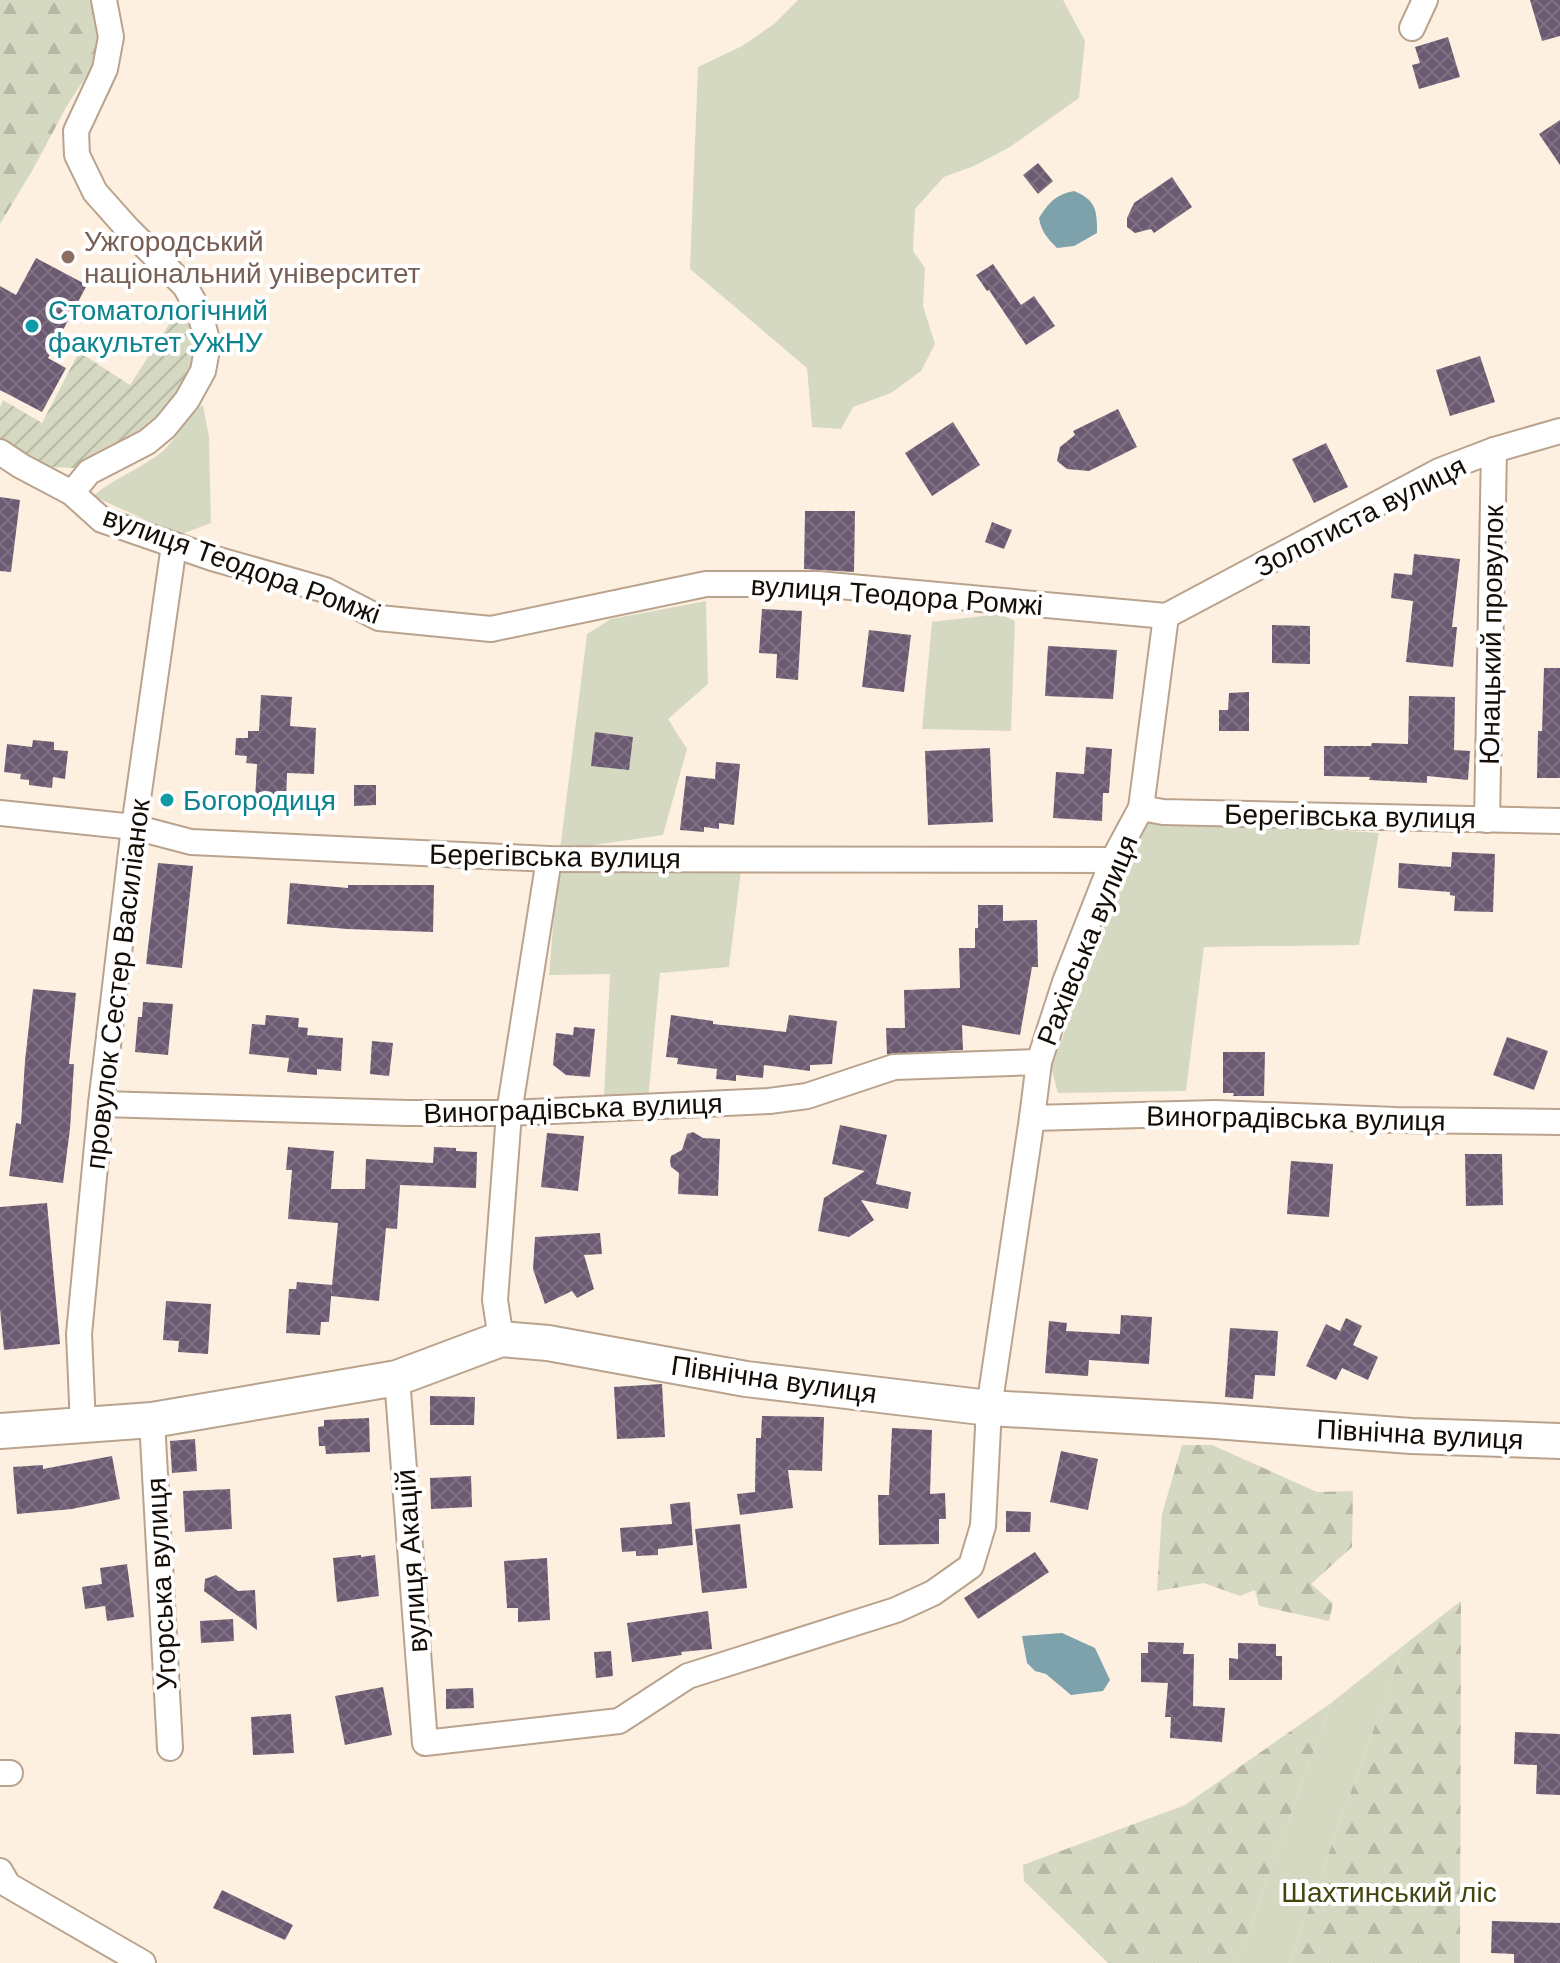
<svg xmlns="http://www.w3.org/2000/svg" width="1560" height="1963" font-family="Arial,sans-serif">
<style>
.grass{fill:#d6d9c2}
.forest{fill:url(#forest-firs)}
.garden{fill:url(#garden-furrows)}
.water{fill:#7da2ab}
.building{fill:url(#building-cross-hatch)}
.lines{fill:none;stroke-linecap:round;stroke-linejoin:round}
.street-casing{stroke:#baa38d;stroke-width:28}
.secondary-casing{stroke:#baa38d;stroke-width:38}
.street{stroke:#fff;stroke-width:24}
.secondary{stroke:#fff;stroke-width:34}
.education-dot{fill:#8d6e63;stroke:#fff;stroke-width:3}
.culture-dot{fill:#0f9aa8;stroke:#fff;stroke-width:3}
.labels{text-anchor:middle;stroke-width:8;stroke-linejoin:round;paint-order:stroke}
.education-label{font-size:28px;fill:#785e54;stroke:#fff;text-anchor:start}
.culture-label{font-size:28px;fill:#0d838f;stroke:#fff;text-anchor:start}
.street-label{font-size:28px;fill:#140d05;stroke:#fff}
.park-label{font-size:28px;fill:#424510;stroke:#fff}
</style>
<defs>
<pattern id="forest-firs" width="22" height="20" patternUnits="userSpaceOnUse" patternTransform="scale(2)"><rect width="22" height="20" fill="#d6d9c2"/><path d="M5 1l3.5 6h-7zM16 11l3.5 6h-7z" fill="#b7b9a5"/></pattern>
<pattern id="garden-furrows" width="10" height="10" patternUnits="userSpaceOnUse" patternTransform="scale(2)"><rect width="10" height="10" fill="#d6d9c2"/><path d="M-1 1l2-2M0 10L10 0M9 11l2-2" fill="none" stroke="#b7b9a5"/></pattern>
<pattern id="building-cross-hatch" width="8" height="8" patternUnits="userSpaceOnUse" patternTransform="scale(2)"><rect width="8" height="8" fill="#6b5a71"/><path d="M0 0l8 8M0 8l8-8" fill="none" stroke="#7e7182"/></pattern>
</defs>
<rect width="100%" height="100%" fill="#fef0e1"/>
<g class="grass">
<path d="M798,0H1063L1085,41L1079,98L1010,147L974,166L944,177L915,209L913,251L925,268L923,306L935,344L921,371L891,393L853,407L841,429L812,427L807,368L690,269L698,67L742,46L774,24Z"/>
<path d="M203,405L209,437L211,523L179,535L93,496C114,478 140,469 162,452C178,438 185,417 203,405Z"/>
<path d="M706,601L708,684L668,719L687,749L663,835L560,850L587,634L611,619Z"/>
<path d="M1000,614L1015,621L1011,731L922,729L932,622Z"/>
<path d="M1151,818L1379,833L1359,945L1204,947L1186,1091L1058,1093L1051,1068L1128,863Z"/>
<path d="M558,867L741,871L729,967L660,973L648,1100L604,1097L610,974L549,975Z"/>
<path d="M1404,1645L1289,1963H1237L1331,1703Z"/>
</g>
<g class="forest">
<path d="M0,0H94L103,24L99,49L86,77L68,104L32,171L0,224Z"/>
<path d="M1182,1445H1212L1317,1492L1353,1491L1352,1547L1311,1584L1333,1603L1329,1621L1259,1606L1255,1590L1240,1596L1204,1583L1157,1591L1162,1514Z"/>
<path d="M1461,1601L1460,1963H1289L1404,1645Z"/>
<path d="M1331,1703L1237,1963H1108L1024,1881L1023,1865L1185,1805Z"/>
</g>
<path class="garden" d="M182,304L196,333L197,353L191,372L157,425L96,462L74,468L47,467L0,442V407L3,400L42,423L79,352L130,385Z"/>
<g class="water">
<path d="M1074,191C1096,200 1097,210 1097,233L1074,246L1057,248C1047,238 1041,231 1039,218C1048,203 1056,194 1074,191Z"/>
<path d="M1062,1633L1095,1648L1110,1680L1103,1691L1071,1695L1046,1674L1035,1671L1027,1663L1022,1636Z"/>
</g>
<g class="building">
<path d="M1530,0H1560V36L1542,41Z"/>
<path d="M1448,37L1460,77L1419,89L1412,65L1420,63L1415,47Z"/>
<path d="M1560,120V165L1539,134Z"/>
<path d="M1038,163L1053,181L1038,194L1023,175Z"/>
<path d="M1172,177L1192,207L1154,233L1151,229L1135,233L1127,227V218L1134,203Z"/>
<path d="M36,258L87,285L48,358L66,368L42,412L0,390V286L16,295Z"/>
<path d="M993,264L1021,305L1034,296L1055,326L1026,345L989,290L987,291L976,275Z"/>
<path d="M1480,356L1495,402L1450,416L1436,370Z"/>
<path d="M1118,409L1137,447L1089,471L1067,469L1057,461L1060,447L1075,435L1073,431Z"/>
<path d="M953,422L980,465L932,496L905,453Z"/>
<path d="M1326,443L1348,487L1314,503L1292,459Z"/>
<path d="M0,497L20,500L11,572L0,571Z"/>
<path d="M805,511H855L854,572L804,569Z"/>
<path d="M992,522L1012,530L1004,549L985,542Z"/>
<path d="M1414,554L1460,559L1452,627H1457L1453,667L1406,662L1413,601L1391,598L1394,573L1412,575Z"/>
<path d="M762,609L802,611L798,680L776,678L777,654L759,653Z"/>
<path d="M1272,625L1310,626V664L1272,663Z"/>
<path d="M869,630L911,635L904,692L862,687Z"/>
<path d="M1048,646L1117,650L1113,699L1045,696Z"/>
<path d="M1544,668H1560V778H1537L1538,731H1542Z"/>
<path d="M1249,692V731H1219V710H1228L1229,693Z"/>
<path d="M261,695L292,697L290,726L316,728L314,774L287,773L286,802L255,800L257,764L246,763L247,756L235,755L236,738H248V731H259Z"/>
<path d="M1409,696L1455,697L1454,750L1470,751L1468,780L1427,776V783L1369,780L1370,777L1324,776V746H1371L1372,743L1408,744Z"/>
<path d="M595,732L633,737L629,770L591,766Z"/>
<path d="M33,740L54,742V750L68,751L65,779L53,777L52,788L29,785V780L20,779L21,774L4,772L7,744L32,747Z"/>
<path d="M1086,747L1112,749L1109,793H1103L1102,821L1053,818L1056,772L1084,774Z"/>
<path d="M990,748L993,822L928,825L925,751Z"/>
<path d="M716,762L740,764L734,825L719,823V829L704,827V832L680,830L686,776L715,779Z"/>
<path d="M354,785H376V805L354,806Z"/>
<path d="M1452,852L1495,854L1493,912L1454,911L1455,896L1450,895V892L1398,888L1399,863L1451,867Z"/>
<path d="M158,863L193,866L182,968L146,964Z"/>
<path d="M290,883L348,888V885H434L433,932L347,929L287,924Z"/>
<path d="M978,905H1003V921L1037,920L1038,967H1032L1020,1035L962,1025L963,1050L887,1054L886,1028H905L904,990L960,988L959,948H975V928H978Z"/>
<path d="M33,989L76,993L69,1064H74L70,1129L63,1183L9,1176L16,1123L21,1124L25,1061Z"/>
<path d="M143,1002L173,1004L168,1055L135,1052L138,1017H142Z"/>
<path d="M266,1015L299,1018L298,1027L308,1028L307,1035L343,1038L341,1071L317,1069V1075L287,1072L289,1058L249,1054L252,1024L265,1025Z"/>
<path d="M671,1015L713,1021V1024L786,1032L789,1015L837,1021L832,1064L810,1065V1071L764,1065L763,1078L736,1075V1081L716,1079L717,1069L677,1064L678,1058L666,1057Z"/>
<path d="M574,1027L595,1029L590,1077L566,1075L553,1065L556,1033L573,1035Z"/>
<path d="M1507,1037L1548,1051L1534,1090L1493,1075Z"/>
<path d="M372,1041L393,1043L389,1076L370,1074Z"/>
<path d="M1223,1052H1265L1264,1096H1233L1234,1093H1223Z"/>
<path d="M840,1125L887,1135L876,1184L911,1192L908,1209L861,1200L874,1220L849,1237L818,1231L824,1198L865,1171L832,1164Z"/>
<path d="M693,1132L703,1138L720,1139L718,1196L678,1194L679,1173L671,1167L670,1161L671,1156L682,1150L687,1134Z"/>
<path d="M547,1133L584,1136L578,1191L541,1187Z"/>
<path d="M288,1147L334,1151L331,1189H365L366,1159L433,1163L434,1147L456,1148V1151L477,1152L476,1188L400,1185L397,1229L386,1228L379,1301L331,1296L338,1223L288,1219L292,1170H286Z"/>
<path d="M1465,1154H1502L1503,1205L1466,1206Z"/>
<path d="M1291,1161L1333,1164L1329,1217L1287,1214Z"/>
<path d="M47,1203L60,1344L4,1350L0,1309V1207Z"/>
<path d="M600,1233L602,1254L584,1255L594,1289L577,1298L572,1291L545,1304L533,1269L535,1237Z"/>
<path d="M297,1282L332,1285L329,1322H321L320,1335L286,1333L289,1289H296Z"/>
<path d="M166,1301L211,1304L208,1354L178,1352L179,1341L163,1340Z"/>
<path d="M1121,1315L1152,1317L1149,1364L1089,1360L1088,1376L1045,1373L1049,1321L1067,1323L1066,1331L1120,1334Z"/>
<path d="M1346,1318L1362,1326L1353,1345L1378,1357L1368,1380L1342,1368L1336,1380L1306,1366L1326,1324L1340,1331Z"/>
<path d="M1230,1328L1278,1331L1275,1376L1255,1375L1253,1399L1225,1397Z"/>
<path d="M662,1384L665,1437L617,1439L614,1387Z"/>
<path d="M430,1396L475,1397L474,1425H430Z"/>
<path d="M762,1416L824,1417L822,1471L788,1470L793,1508L740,1515L737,1494L755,1492L756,1438H761Z"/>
<path d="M369,1418L370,1452L326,1454L325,1446H319L318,1427L324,1426V1420Z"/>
<path d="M892,1428L932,1430L930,1494L945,1493L946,1519H939V1544L879,1545L878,1495H889Z"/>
<path d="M195,1439L197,1471L172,1473L170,1441Z"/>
<path d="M1061,1451L1098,1459L1088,1510L1050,1502Z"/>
<path d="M112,1456L120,1499L72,1509L17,1514L13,1467L43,1465V1469Z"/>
<path d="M471,1476L472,1507L431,1509L430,1478Z"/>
<path d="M230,1489L232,1529L185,1532L183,1491Z"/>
<path d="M690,1502L693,1545L658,1549V1555L636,1556V1551L622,1552L620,1528L672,1524L670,1504Z"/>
<path d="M1006,1511L1031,1512L1030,1532H1006Z"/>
<path d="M740,1524L747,1588L702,1593L695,1529Z"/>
<path d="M1035,1552L1049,1572L978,1619L964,1598Z"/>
<path d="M361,1555V1557L375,1555L379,1596L337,1602L333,1558Z"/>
<path d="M547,1558L550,1620L518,1622V1608H507L504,1561Z"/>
<path d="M127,1564L134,1617L107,1621L105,1606L85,1609L82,1587L102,1584L100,1568Z"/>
<path d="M216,1575L238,1591L255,1590L257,1630L204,1591L205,1579Z"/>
<path d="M708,1611L712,1649L681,1652L682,1655L632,1662L627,1623Z"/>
<path d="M233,1619L234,1641L201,1643L200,1621Z"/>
<path d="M1148,1642L1184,1643L1183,1654H1194L1193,1706L1225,1708L1222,1742L1170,1738L1171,1717H1165L1168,1683L1141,1682V1653H1148Z"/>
<path d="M1238,1643L1276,1644V1656H1282V1680H1229V1658L1238,1659Z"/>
<path d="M611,1651L613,1676L596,1678L594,1652Z"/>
<path d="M383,1687L392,1735L345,1745L335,1696Z"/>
<path d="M473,1688L474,1708L446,1709V1689Z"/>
<path d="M291,1714L294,1753L253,1755L251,1717Z"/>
<path d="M1515,1732L1560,1734V1795L1536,1794L1537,1765L1514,1764Z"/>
<path d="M222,1890L293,1925L285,1940L213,1908Z"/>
<path d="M1492,1921L1560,1923V1963H1514V1954L1491,1953Z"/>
</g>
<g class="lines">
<defs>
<g id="street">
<path d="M1412,28L1425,0"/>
<path d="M0,452L21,466L72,493L102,520L212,558L325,590L379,618L491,629L706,584H818L1166,616"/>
<path d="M72,493L89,472L147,442L165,427L187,400L203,371L208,344L200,313L185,286L127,228L95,192L77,155L76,131L105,69L111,37L104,0"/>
<path d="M1166,616L1439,471L1494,450L1560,431"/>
<path d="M1141,808L1163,812L1560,821"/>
<path d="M0,813L134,827L191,842L549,859L1113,860"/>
<path d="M1487,820L1494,450"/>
<path d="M101,1104L408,1113H509L769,1101L807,1096L894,1067L1039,1062"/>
<path d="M1032,1118L1215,1113L1396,1120L1560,1122"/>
<path d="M501,1339L495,1300L509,1113L549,859"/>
<path d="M397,1378L425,1743L619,1721L688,1676L896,1610L933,1593L971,1566L983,1526L989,1408L1032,1118L1039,1062L1065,982L1113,860L1141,808L1166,616"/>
<path d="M152,1420L170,1748"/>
<path d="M83,1425L79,1334L101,1104L134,827L174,545"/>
<path d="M0,1773H10"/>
<path d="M0,1871L8,1885L143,1963"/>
</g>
<path id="secondary" d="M0,1431L152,1420L397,1378L501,1339L548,1343L746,1379L989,1408L1215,1421L1411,1436L1560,1441"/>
</defs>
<use href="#street" class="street-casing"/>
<use href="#secondary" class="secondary-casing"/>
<use href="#street" class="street"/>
<use href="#secondary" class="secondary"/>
</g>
<circle class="education-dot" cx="68" cy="257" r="8"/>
<g class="culture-dot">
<circle cx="32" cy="326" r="8"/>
<circle cx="167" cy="800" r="8"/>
</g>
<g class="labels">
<g class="education-label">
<text x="84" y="251">Ужгородський<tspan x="84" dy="32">національний університет</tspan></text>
</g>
<g class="culture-label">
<text x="48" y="320">Стоматологічний<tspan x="48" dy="32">факультет УжНУ</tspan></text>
<text x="183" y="810">Богородиця</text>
</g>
<g class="street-label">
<text transform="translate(1360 516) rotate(-27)" y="10">Золотиста вулиця</text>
<text transform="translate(242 565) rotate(20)" y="10">вулиця Теодора Ромжі</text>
<text transform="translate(897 595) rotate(4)" y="10">вулиця Теодора Ромжі</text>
<text transform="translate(1491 635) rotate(-89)" y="10">Юнацький провулок</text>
<text transform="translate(1350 816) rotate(1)" y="10">Берегівська вулиця</text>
<text transform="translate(555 856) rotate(1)" y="10">Берегівська вулиця</text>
<text transform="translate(1087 940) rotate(-68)" y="10">Рахівська вулиця</text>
<text transform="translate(117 984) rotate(-83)" y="10">провулок Сестер Василіанок</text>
<text transform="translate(573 1108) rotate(-2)" y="10">Виноградівська вулиця</text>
<text transform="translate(1296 1118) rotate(1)" y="10">Виноградівська вулиця</text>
<text transform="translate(774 1379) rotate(8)" y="10">Північна вулиця</text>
<text transform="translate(1420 1434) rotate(3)" y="10">Північна вулиця</text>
<text transform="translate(411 1561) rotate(-94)" y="10">вулиця Акацій</text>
<text transform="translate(161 1584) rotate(-93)" y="10">Угорська вулиця</text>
</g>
<g class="park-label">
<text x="1389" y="1902">Шахтинський ліс</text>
</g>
</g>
</svg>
